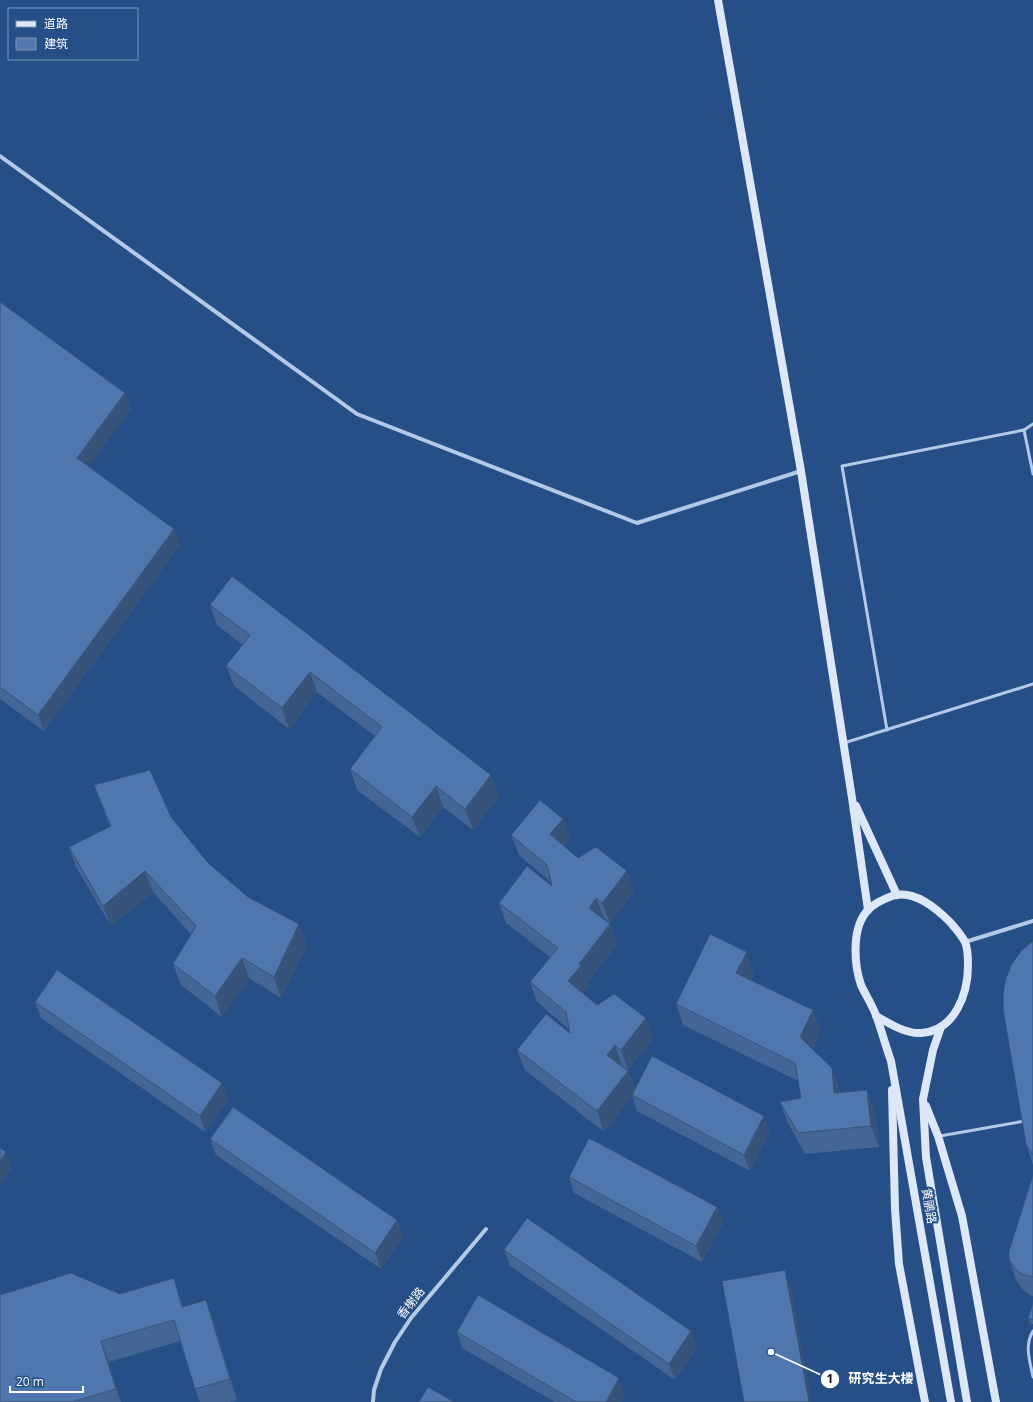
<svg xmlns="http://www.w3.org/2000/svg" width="1033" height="1402" font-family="'Open Sans','Noto Sans SC',sans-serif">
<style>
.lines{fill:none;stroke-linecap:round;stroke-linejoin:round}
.lane{stroke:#b2c9e8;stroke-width:3}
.street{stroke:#b2c9e8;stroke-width:4}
.secondary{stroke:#dce7f7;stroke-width:8}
.wall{fill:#446696}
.shaded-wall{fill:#37537a}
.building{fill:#4f77ae;stroke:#37537a}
.labels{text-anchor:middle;stroke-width:4;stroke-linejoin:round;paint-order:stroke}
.street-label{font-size:12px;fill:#fff;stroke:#264e87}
.leader{fill:none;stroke:#fff;stroke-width:1.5}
.callout-dot{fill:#fff;stroke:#264e87;stroke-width:1.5}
.mark-label{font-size:12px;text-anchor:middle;font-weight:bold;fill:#111}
.callout-label{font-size:13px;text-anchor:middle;font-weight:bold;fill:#fff;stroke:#264e87;stroke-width:4;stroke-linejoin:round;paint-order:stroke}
</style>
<rect width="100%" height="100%" fill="#264e87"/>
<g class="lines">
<g class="lane">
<path d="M1024,430L1033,474"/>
<path d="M887,730L842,466L1024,430L1033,424"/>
<path d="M844,743L1033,684"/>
<path d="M940,1136L1025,1121"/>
<path d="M1033,1331C1024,1346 1030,1361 1033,1377"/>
</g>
<g class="street">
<path d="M0,156L357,414L637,523L801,471"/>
<path d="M965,942L1033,921"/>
<path d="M373,1402L374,1390L381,1369L395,1342L411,1318L486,1229"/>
</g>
<g class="secondary">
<path d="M718,0L801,471L852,798L868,910"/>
<path d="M856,806L897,895"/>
<path d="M876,1016C890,1024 906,1034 921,1033C955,1031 968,994 968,965C968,958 968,949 965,942C961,934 955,928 950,922C936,908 914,889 892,896C884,899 875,903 869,909C851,926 854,964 861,985C866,996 873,1006 877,1018C882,1032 886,1047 891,1061L951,1402"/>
<path d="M941,1027L933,1050L923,1099L926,1157L967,1402"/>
<path d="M892,1090L895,1209L899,1264L925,1402"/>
<path d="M926,1106L938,1136L962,1216L996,1402"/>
</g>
</g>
<g class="wall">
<path d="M0,302L125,393L131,409L88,466L180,545L44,731L0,699Z"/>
<path d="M210,605L499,796L473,830L443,807L420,837L357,790L350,769L375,736L317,692L289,729L234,686L226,666L243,645L217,625Z"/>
<path d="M94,785L171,817L208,863L248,897L307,945L281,998L249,978L222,1017L181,985L173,964L191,934L153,892L111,926L76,867L69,847L110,827Z"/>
<path d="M563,819L570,839L564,846L578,858L634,892L610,923L604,918L603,919L610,924L617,945L587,983L588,987L583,993L597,1005L646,1018L653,1039L628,1070L622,1066L628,1071L635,1090L770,1131L750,1171L637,1111L632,1096L604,1132L525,1070L517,1050L570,1033V1030L537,1002L530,982L550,957L506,923L499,903L552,886V883L519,855L511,835Z"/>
<path d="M1033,941V1165L1026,1144Z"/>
<path d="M754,973L751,980L813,1010L820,1031L812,1049L839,1088L840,1093L875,1110L879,1147L805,1154L788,1123L780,1102L801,1098L798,1081L683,1025L676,1004Z"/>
<path d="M35,1002L222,1083L228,1099L205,1132L41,1018Z"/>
<path d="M210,1139L397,1220L403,1236L381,1269L216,1155Z"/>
<path d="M1033,1175V1296L1030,1295L1023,1290L1016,1280L1009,1259Z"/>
<path d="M569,1177L717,1207L723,1223L702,1262L574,1193Z"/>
<path d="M504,1250L691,1331L697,1347L675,1380L510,1266Z"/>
<path d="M120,1294L181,1299L183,1307L214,1321L237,1400L230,1402H200L195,1389L180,1341L109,1362L121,1402H0Z"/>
<path d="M1033,1303V1324H1030L1028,1318Z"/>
<path d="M457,1332L625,1394L621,1402H555L462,1348Z"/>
</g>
<g class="shaded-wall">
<path d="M125,393L131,409L83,474L77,458Z"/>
<path d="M174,529L180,545L44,731L38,715Z"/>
<path d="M310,672L317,692L289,729L282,708Z"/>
<path d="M491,775L499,796L473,830L465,809Z"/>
<path d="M436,786L443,807L420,837L412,817Z"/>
<path d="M563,819L570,839L557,855L550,834Z"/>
<path d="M145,871L153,892L111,926L103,906Z"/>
<path d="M627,871L634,892L610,923L602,903Z"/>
<path d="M596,898L604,918L596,928L589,908Z"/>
<path d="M299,924L307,945L281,998L274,977Z"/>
<path d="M610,924L617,945L587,983L588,987L576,1002L568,981L579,964Z"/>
<path d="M747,952L754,973L744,994L736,973Z"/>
<path d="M242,958L249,978L222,1017L215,996Z"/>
<path d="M813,1010L820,1031L807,1058L800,1037Z"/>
<path d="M646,1018L653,1039L628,1070L621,1050Z"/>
<path d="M615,1045L622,1066L615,1076L607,1055Z"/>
<path d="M832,1068L839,1088L842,1114L834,1093Z"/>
<path d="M628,1071L636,1092L604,1132L597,1111Z"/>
<path d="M222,1083L228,1099L205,1132L200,1116Z"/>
<path d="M867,1090L875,1110L879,1147L871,1126Z"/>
<path d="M764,1116L770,1131L750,1171L744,1155Z"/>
<path d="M6,1152L12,1168L0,1185V1161Z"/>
<path d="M717,1207L723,1223L702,1262L696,1246Z"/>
<path d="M397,1220L403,1236L381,1269L375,1253Z"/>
<path d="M785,1270L792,1291L812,1402H809Z"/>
<path d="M174,1278L181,1299L190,1328L182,1307Z"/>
<path d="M206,1300L214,1321L237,1400L230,1379Z"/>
<path d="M691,1331L697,1347L675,1380L669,1364Z"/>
<path d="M101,1341L109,1362L121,1402L116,1389Z"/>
<path d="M619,1378L625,1394L621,1402H606Z"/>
</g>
<g class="building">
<path d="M0,302L125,393L77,458L174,529L38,715L0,687Z"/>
<path d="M232,576L491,775L465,809L436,786L412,817L350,769L382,727L310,672L282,708L226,666L250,635L210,605Z"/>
<path d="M150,770L171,817L208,863L248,897L299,924L274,977L242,958L215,996L173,964L196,926L145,871L103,906L69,847L111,826L94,785Z"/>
<path d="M540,800L563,819L550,834L578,858L596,847L627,871L602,903L596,898L589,908L610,924L579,964L581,966L568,981L597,1005L614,994L646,1018L621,1050L615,1045L607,1055L628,1071L597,1111L517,1050L546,1014L570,1033L566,1012L530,982L558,948L499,903L527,866L552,886L547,865L511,835Z"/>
<path d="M710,934L747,952L736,973L813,1010L800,1037L832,1068L834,1093L867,1090L871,1126L798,1133L780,1102L801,1098L795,1063L676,1004Z"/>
<path d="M1033,941V1155L1026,1144L1003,1009V994L1006,978L1012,964L1021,951Z"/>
<path d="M57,970L222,1083L200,1116L35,1002Z"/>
<path d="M652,1056L764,1116L744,1155L632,1095Z"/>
<path d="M233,1107L397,1220L375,1253L210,1139Z"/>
<path d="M589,1138L717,1207L696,1246L569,1177Z"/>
<path d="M0,1148L6,1152L0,1161Z"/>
<path d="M1033,1175V1277L1022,1274L1015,1269L1009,1259V1251Z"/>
<path d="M527,1218L691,1331L669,1364L504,1250Z"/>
<path d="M785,1270L809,1402H744L722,1281Z"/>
<path d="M71,1273L120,1294L174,1278L182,1307L206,1300L230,1379L195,1389L174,1320L101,1341L116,1389L72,1402H0V1295Z"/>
<path d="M478,1295L619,1378L606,1402H576L457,1332Z"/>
<path d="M1033,1303V1320L1028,1318Z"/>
<path d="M428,1387L454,1402H419Z"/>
</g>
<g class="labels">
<g class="street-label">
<text transform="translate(929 1206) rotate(80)" y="4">黄鹂路</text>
<text transform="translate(411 1303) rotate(-52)" y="4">香榭路</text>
</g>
</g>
<path class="leader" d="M771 1352L830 1379"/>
<g class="callout-dot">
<circle cx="771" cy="1352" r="4"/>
<circle cx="830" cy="1379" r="10"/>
</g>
<g class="mark-label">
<text x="830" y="1383">1</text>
</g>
<g class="callout-label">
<text x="881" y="1383">研究生大楼</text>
</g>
<rect x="8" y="8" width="130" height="52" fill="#264e87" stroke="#7d95b7"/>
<rect x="16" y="21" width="20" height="6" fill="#dce7f7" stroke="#7d95b7"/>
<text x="44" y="28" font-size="12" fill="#ffffff">道路</text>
<rect x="16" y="38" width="20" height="12" fill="#4f77ae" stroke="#7d95b7"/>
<text x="44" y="48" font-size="12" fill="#ffffff">建筑</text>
<path d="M10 1386v6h73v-6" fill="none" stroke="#ffffff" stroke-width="2"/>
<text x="16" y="1386" font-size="12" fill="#ffffff" stroke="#264e87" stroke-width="3" paint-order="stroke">20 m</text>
</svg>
